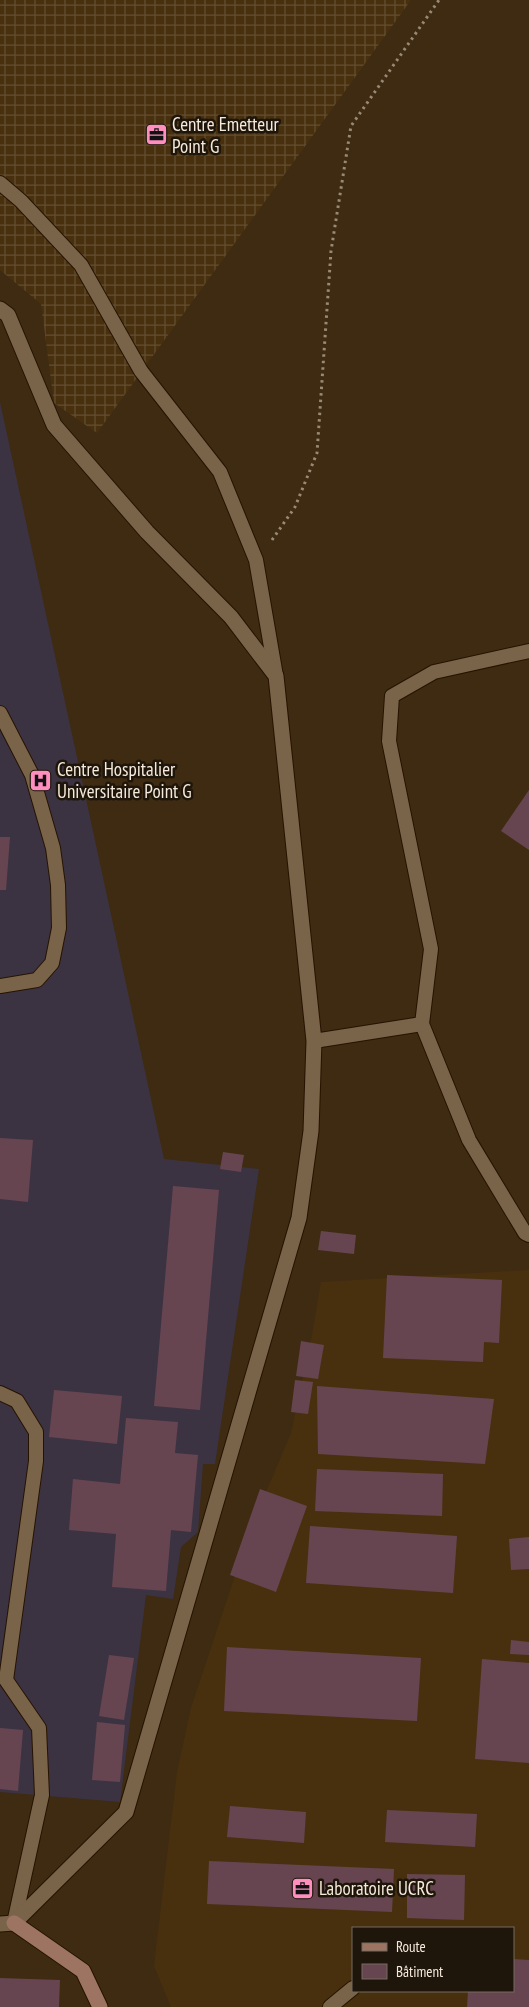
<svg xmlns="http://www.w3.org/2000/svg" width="529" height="2007" font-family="'PT Sans Narrow',sans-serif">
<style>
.industrial{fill:url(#industrial-grid)}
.built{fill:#48300f;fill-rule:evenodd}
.medical{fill:#3c3342}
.building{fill:#664550}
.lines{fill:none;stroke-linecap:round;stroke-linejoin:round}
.lane-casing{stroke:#251300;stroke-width:16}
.street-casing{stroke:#251300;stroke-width:17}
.secondary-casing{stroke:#251300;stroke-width:17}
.path{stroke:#998975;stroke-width:3;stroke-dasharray:2.5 4;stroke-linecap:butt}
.lane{stroke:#796349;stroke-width:14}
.street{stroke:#796349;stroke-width:15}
.secondary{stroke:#9d7462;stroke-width:15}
.labels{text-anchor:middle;stroke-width:5;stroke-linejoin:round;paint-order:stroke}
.poi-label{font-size:19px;fill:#f7eadb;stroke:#1e160b;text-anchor:start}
</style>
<defs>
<pattern id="industrial-grid" width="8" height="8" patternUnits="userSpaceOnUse" patternTransform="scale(1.25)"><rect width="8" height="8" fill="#48300f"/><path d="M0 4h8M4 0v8" fill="none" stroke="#634e31"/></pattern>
</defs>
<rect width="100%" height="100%" fill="#3e2b12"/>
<path class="industrial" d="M0,0H411L97,433L54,403L41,304L0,270Z"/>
<path class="built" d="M529,1270V2007H171L154,1966L177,1772L191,1708L250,1530L291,1433L312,1335L321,1282ZM353,1928H513V1991H353Z"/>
<path class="medical" d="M0,402L164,1159L259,1169L215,1464H203L198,1532L181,1547L173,1599L146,1595L120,1802L0,1792Z"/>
<g class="building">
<path d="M529,790V850L501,831Z"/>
<path d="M0,837H10L6,890H0Z"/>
<path d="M0,1138L33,1140L28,1202L0,1199Z"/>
<path d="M223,1152L244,1155L241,1172L220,1169Z"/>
<path d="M173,1186L219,1190L200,1410L154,1406Z"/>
<path d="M321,1231L356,1235L354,1254L318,1250Z"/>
<path d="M387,1275L502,1280L499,1343L484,1342L483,1362L383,1358Z"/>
<path d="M301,1341L324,1345L318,1379L296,1376Z"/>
<path d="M295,1380L313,1382L308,1414L291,1412Z"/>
<path d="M317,1386L494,1399L485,1464L318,1454Z"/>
<path d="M54,1390L122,1396L117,1444L49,1437Z"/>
<path d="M126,1418L178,1422L175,1453L198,1455L191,1532L171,1530L166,1591L112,1587L116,1534L69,1530L73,1479L120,1484Z"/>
<path d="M317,1469L443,1474L442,1516L315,1511Z"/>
<path d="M260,1489L307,1506L276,1592L230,1575Z"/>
<path d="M310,1526L457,1536L453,1593L306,1583Z"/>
<path d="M529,1537V1569L511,1570L509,1539Z"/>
<path d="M511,1640L529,1642V1655L510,1654Z"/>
<path d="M227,1647L421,1658L417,1721L224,1711Z"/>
<path d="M109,1655L134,1658L124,1720L99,1716Z"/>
<path d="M482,1659L529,1663V1763L475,1759Z"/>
<path d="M97,1722L125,1725L120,1782L92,1780Z"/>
<path d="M0,1728L23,1730L18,1791L0,1789Z"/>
<path d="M230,1806L306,1812L304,1843L227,1837Z"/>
<path d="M387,1810L477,1814L475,1847L385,1842Z"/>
<path d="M209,1861L394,1869L392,1912L207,1904Z"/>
<path d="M407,1874L465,1875L464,1920L407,1918Z"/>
<path d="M513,1959L529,1960V2007H467L468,1991H513Z"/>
<path d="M0,1978L60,1980L59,2007H0Z"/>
</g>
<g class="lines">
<defs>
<g id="lane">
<path d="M0,183L21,201L81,265L141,371L220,472L256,560L276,676"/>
<path d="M529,651L434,672L392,696L389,741L431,949L422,1024L469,1140L525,1233L529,1235"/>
<path d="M0,713L32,775L53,848L58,885L59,928L52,963L37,980L0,986"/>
<path d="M314,1041L422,1024"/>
<path d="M0,1393L17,1401L36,1432V1461L6,1680L39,1728L42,1795L14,1923"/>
<path d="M330,2007L353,1988"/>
</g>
<path id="street" d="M0,309L8,315L54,425L147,532L231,617L276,676L314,1041L311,1131L299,1218L126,1812L14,1923L0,1924"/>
<path id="secondary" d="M14,1923L83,1971L100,2007"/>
</defs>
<use href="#lane" class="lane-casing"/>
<use href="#street" class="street-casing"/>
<use href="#secondary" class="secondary-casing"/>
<path class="path" d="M272,540L295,507L317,453L331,251L351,126L439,0"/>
<use href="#lane" class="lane"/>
<use href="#street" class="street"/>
<use href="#secondary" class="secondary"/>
</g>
<defs>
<symbol id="office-square" viewBox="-11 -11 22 22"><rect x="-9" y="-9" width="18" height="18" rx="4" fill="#fd8ebe" stroke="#1e160b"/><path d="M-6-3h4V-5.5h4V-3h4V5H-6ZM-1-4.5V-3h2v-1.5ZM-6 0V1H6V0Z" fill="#111"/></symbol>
<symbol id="hospital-square" viewBox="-11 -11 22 22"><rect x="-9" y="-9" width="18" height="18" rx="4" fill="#fd8ebe" stroke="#1e160b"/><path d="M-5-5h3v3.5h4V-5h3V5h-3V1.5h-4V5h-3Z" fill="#111"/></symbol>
</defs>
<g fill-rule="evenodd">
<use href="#office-square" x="144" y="122" width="25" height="25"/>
<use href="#hospital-square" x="28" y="768" width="25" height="25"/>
<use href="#office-square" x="290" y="1876" width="25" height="25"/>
</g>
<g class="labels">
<g class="poi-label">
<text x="172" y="131">Centre Emetteur<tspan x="172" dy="22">Point G</tspan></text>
<text x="57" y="776">Centre Hospitalier<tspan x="57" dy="22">Universitaire Point G</tspan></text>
<text x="319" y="1895">Laboratoire UCRC</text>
</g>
</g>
<rect x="352" y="1927" width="162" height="65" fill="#1e160b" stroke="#756b5e"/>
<rect x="362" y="1943" width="25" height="8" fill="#9d7462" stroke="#756b5e"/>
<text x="396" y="1952" font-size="15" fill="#f7eadb">Route</text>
<rect x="362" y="1964" width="25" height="15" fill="#664550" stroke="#756b5e"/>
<text x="396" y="1977" font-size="15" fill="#f7eadb">Bâtiment</text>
</svg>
